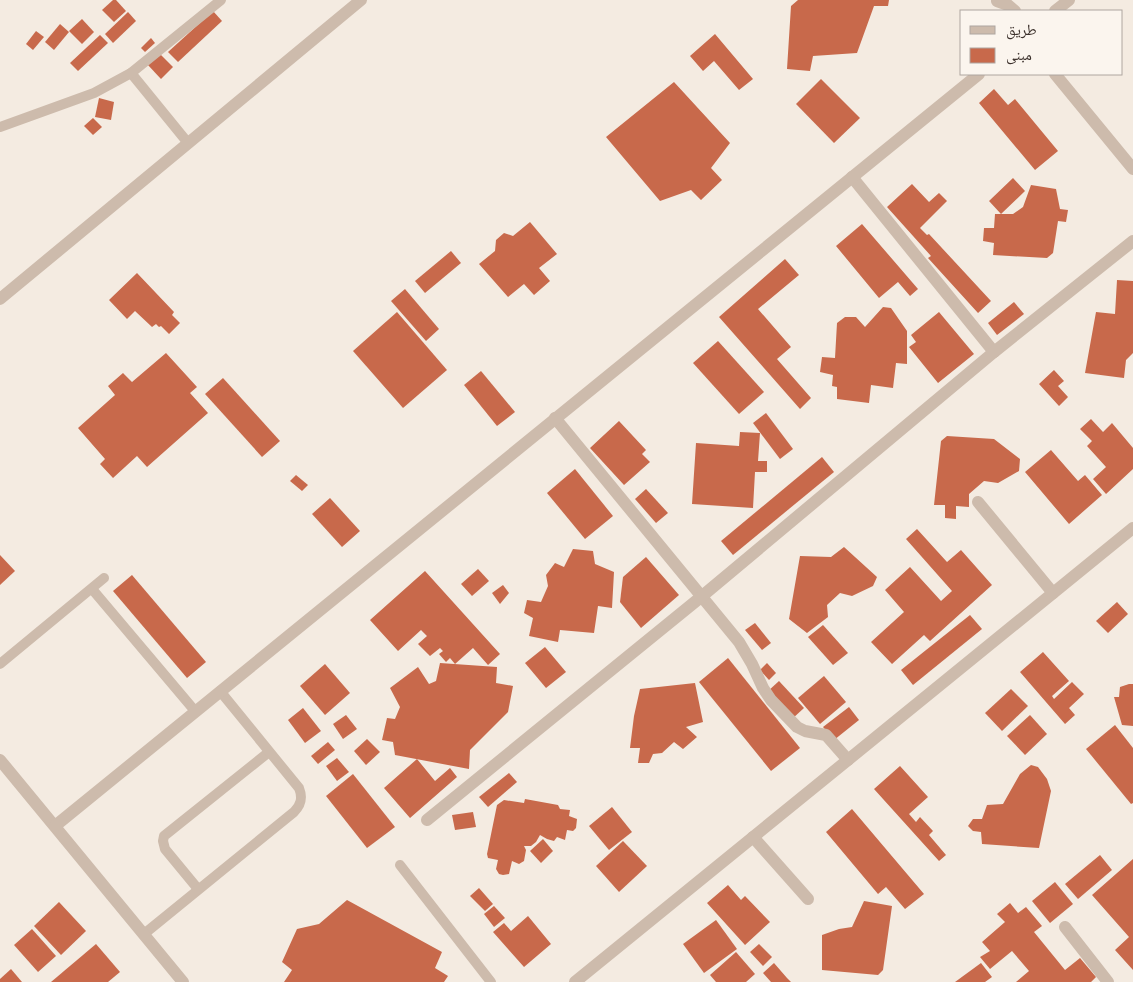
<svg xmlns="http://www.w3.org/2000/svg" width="1133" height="982" font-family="'PT Sans','Noto Naskh Arabic',sans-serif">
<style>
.building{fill:#c8694b}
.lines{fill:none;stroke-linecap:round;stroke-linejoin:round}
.service{stroke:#cdbbac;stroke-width:10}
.minor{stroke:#cdbbac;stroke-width:12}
.tertiary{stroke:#cdbbac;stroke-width:12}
</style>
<rect width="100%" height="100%" fill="#f4ebe1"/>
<g class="building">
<path d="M113,0H116L126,11L114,22L102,10Z"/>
<path d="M798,0H889L888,6H874L857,53L813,56L810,71L787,69L791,6Z"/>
<path d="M213,11L222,21L178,62L168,52Z"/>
<path d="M128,12L136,21L113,43L105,34Z"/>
<path d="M82,19L94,32L82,44L69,31Z"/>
<path d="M60,24L69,32L54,50L45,42Z"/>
<path d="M36,31L44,37L33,50L26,44Z"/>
<path d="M715,34L753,79L739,90L714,61L703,71L690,56Z"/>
<path d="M100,35L108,43L78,71L70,63Z"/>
<path d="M151,38L155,43L145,52L141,48Z"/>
<path d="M159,53L173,67L161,79L147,64Z"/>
<path d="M821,79L860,118L834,143L796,104Z"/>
<path d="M674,82L730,143L711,168L722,180L701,200L691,190L660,201L606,137Z"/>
<path d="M994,89L1008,105L1015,99L1058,151L1035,170L979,103Z"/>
<path d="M99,98L114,102L111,120L95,117Z"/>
<path d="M93,118L102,127L93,135L84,126Z"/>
<path d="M1013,178L1025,191L1001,214H1013L1023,207L1031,185L1056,189L1060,209L1068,210L1066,222L1058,221L1053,253L1047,258L993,255L994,243L983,241L984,228H994L995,214H1001L989,201Z"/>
<path d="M912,184L929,202L939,193L947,201L920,228L927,235L929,234L991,301L978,313L928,258L931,256L887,207Z"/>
<path d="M530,222L557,254L539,268L550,281L534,295L524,284L508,297L479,264L495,251L496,240L504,233L513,236Z"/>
<path d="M862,224L918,289L910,296L898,282L879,298L836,246Z"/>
<path d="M451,251L461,263L425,293L415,281Z"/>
<path d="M785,259L799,275L758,309L791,347L777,359L811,398L800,409L719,317Z"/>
<path d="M137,273L174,312L172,315L180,323L169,334L161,326L159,327L156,324L152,327L135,311L127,319L109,300Z"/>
<path d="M1117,280L1133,281V353L1126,360L1124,378L1085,373L1096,312L1115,314Z"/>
<path d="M405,289L439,329L426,341L391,301Z"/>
<path d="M1014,302L1024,314L997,335L988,323Z"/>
<path d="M883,307L891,308L907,331V364L896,363L893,388L871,385L869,403L837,399V387L832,386L833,375L820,372L822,357L835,358L837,323L845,317H856L865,327Z"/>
<path d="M397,312L447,370L403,408L353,351Z"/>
<path d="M939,312L974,354L938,383L909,347L916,342L911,335Z"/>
<path d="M718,341L764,392L739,414L693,363Z"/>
<path d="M166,353L197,387L190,393L208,413L147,467L137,456L113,478L100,464L105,459L78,428L115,395L108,386L123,373L132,382Z"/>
<path d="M1054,370L1064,381L1058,386L1068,397L1059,406L1039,384Z"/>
<path d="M481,371L515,412L497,426L464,385Z"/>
<path d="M223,378L280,441L262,457L205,394Z"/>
<path d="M766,413L793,449L780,459L753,423Z"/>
<path d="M1091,419L1103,432L1112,423L1133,448V469L1106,494L1093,479L1106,467L1087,446L1092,441L1080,429Z"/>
<path d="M619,421L646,450L642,454L650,462L624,485L590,448Z"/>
<path d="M740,432L760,433L758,461H767V472H755L753,508L692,504L696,443L739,446Z"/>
<path d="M947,436L994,439L1020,459L1019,471L998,483L984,481L969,494V507L956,506V519L945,518V505H934L941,441Z"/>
<path d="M1051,450L1078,481L1085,475L1102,495L1069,524L1025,472Z"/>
<path d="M822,457L834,472L733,555L721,541Z"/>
<path d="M575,469L613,516L585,539L547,493Z"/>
<path d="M296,475L308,485L302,491L290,481Z"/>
<path d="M646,489L668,513L656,523L635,499Z"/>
<path d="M330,498L360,531L342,547L312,514Z"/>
<path d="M917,529L947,562L961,550L992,585L930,641L924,635L892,664L871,642L904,612L885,590L910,567L941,601L952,591L906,539Z"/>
<path d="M844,547L877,577L873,586L852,596L840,593L827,605L828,617L807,633L789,619L800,556L831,557Z"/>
<path d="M573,549L593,551L595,564L614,572L612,608L598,606L594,633L560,630L558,642L529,636L533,618L524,613L527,600L541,602L548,586L546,575L555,563L564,567Z"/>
<path d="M0,555L15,571L0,585Z"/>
<path d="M646,557L679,595L641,628L620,602L623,577Z"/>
<path d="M478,569L489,581L472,596L461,584Z"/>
<path d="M425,571L500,654L488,665L473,648L455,664L450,658L446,662L439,654L443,651L440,648L430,656L418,644L427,636L421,630L398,651L370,620Z"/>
<path d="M132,575L206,662L187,678L113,591Z"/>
<path d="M503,585L509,593L500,604L492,593Z"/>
<path d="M1117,602L1128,614L1108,633L1096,621Z"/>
<path d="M970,615L982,629L913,685L901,670Z"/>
<path d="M755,623L771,643L762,650L745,630Z"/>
<path d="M823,625L848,653L833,665L808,637Z"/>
<path d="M545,647L566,672L546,688L525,663Z"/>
<path d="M1043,652L1069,681L1052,696L1054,699L1072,682L1084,694L1069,708L1075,715L1065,724L1020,672Z"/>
<path d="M728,658L800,748L771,771L699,682Z"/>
<path d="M440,663L497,667L496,683L513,686L508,712L470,750L469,769L395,755L393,742L382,740L387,718L395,719L400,707L390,688L418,667L429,684L436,681Z"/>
<path d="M767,663L776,673L769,680L760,670Z"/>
<path d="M325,664L350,693L325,715L300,686Z"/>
<path d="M824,676L846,702L820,724L798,698Z"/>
<path d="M779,681L804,708L792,719L767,692Z"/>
<path d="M695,683L703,722L686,727L697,737L683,749L674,742L662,753L653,754L649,763H638L640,748H630L634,716L640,689Z"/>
<path d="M1129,684H1133V726L1122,725L1114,697H1119L1120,687Z"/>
<path d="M1011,689L1028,706L1002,731L985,713Z"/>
<path d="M849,707L859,720L834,740L823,727Z"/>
<path d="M303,708L321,731L305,743L288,720Z"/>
<path d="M346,715L357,729L343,739L333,724Z"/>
<path d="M1030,715L1047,734L1025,755L1007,736Z"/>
<path d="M1115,725L1133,748V803L1131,804L1086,749Z"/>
<path d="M367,739L380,752L366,765L354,751Z"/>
<path d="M328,742L335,750L318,764L311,756Z"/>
<path d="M337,758L349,772L337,781L326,766Z"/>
<path d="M417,759L435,781L450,768L457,777L410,818L384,788Z"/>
<path d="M1031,765L1038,767L1047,779L1051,791L1039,848L982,844L981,832L973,831L968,826L973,819H982L987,805L1003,804L1020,774Z"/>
<path d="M900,766L928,797L909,814L916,822L920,817L933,831L929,835L946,855L939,861L874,789Z"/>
<path d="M509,773L517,782L488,807L479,797Z"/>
<path d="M353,774L395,827L367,848L326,796Z"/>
<path d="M525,799L558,805L560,809L570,810L569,816L577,819L576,828L573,831L567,830L565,840L557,837L554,841L547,839L540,835L536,842L531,846H524L526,850L524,861L519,864L512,861L509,874L503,875L499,874L496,869L498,860L488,858L487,854L497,805L504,800L524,803Z"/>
<path d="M612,807L632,832L609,850L589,826Z"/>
<path d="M852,809L924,894L905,909L886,887L878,894L826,832Z"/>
<path d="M473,812L476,827L455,830L452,815Z"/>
<path d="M543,839L553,851L541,863L530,851Z"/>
<path d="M623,841L647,866L619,892L596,866Z"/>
<path d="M1100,855L1112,870L1078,899L1065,884Z"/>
<path d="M1133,859V970L1115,950L1129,937L1092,895Z"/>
<path d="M1055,882L1073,904L1050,923L1032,901Z"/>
<path d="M728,885L741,900L745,896L770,922L745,945L707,903Z"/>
<path d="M479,888L493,904L485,911L470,896Z"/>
<path d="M347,900L442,952L435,968L448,976L444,982H284L292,970L282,962L297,929L319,924Z"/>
<path d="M864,901L892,906L883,970L878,975L822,970V935L839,929L852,927Z"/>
<path d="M59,902L86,931L61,955L34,926Z"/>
<path d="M1010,903L1018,913L1026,907L1042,926L1034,932L1065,970L1080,958L1096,977L1091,982H1016L1029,971L1012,951L990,969L980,957L990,951L982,942L1005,922L997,914Z"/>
<path d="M494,906L505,918L494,927L484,914Z"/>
<path d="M528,916L551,944L524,967L493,932L504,923L511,931Z"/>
<path d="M716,920L737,949L704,973L683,944Z"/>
<path d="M32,929L56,956L38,972L14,945Z"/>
<path d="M96,944L120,972L108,982H51Z"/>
<path d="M759,944L772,957L763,966L750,952Z"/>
<path d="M736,952L755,974L746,982H716L710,975Z"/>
<path d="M774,963L787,978L791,982H771L763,973Z"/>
<path d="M981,963L992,977L985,982H955Z"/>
<path d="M11,969L22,982H0V979Z"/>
</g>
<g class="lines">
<g class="service">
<path d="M131,73L188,143"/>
<path d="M0,127L94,93L131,73L221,0"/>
<path d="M92,589L195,711"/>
<path d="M0,664L104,578"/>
<path d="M400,865L491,982"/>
<path d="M198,889L165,849L163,841L164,836L269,752"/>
<path d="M144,934L294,812C301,805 303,798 299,788L220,691"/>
</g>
<g class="minor">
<path d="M997,1L1008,5L1015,11"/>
<path d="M1055,11L1069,0"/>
<path d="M1055,74L1133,169"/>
<path d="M852,177L994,352"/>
<path d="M555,418L739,642L752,664L763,688L771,700L797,727L805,731L826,735L848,760"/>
<path d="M978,502L1053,593"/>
<path d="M0,760L183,982"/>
<path d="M427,820L701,597L994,352L1133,241"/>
<path d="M55,826L979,74"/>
<path d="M753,837L808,899"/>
<path d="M1065,927L1108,982"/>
<path d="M575,982L1133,528"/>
</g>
<path class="tertiary" d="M0,299L361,0"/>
</g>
<rect x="960" y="10" width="162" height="65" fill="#fbf5ee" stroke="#aea6a0"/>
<rect x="970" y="26" width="25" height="8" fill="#cdbbac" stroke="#aea6a0"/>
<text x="1006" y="35" font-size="15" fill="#3b302b">طريق</text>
<rect x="970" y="48" width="25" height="15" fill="#c8694b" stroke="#aea6a0"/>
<text x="1006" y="60" font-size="15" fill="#3b302b">مبنى</text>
</svg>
